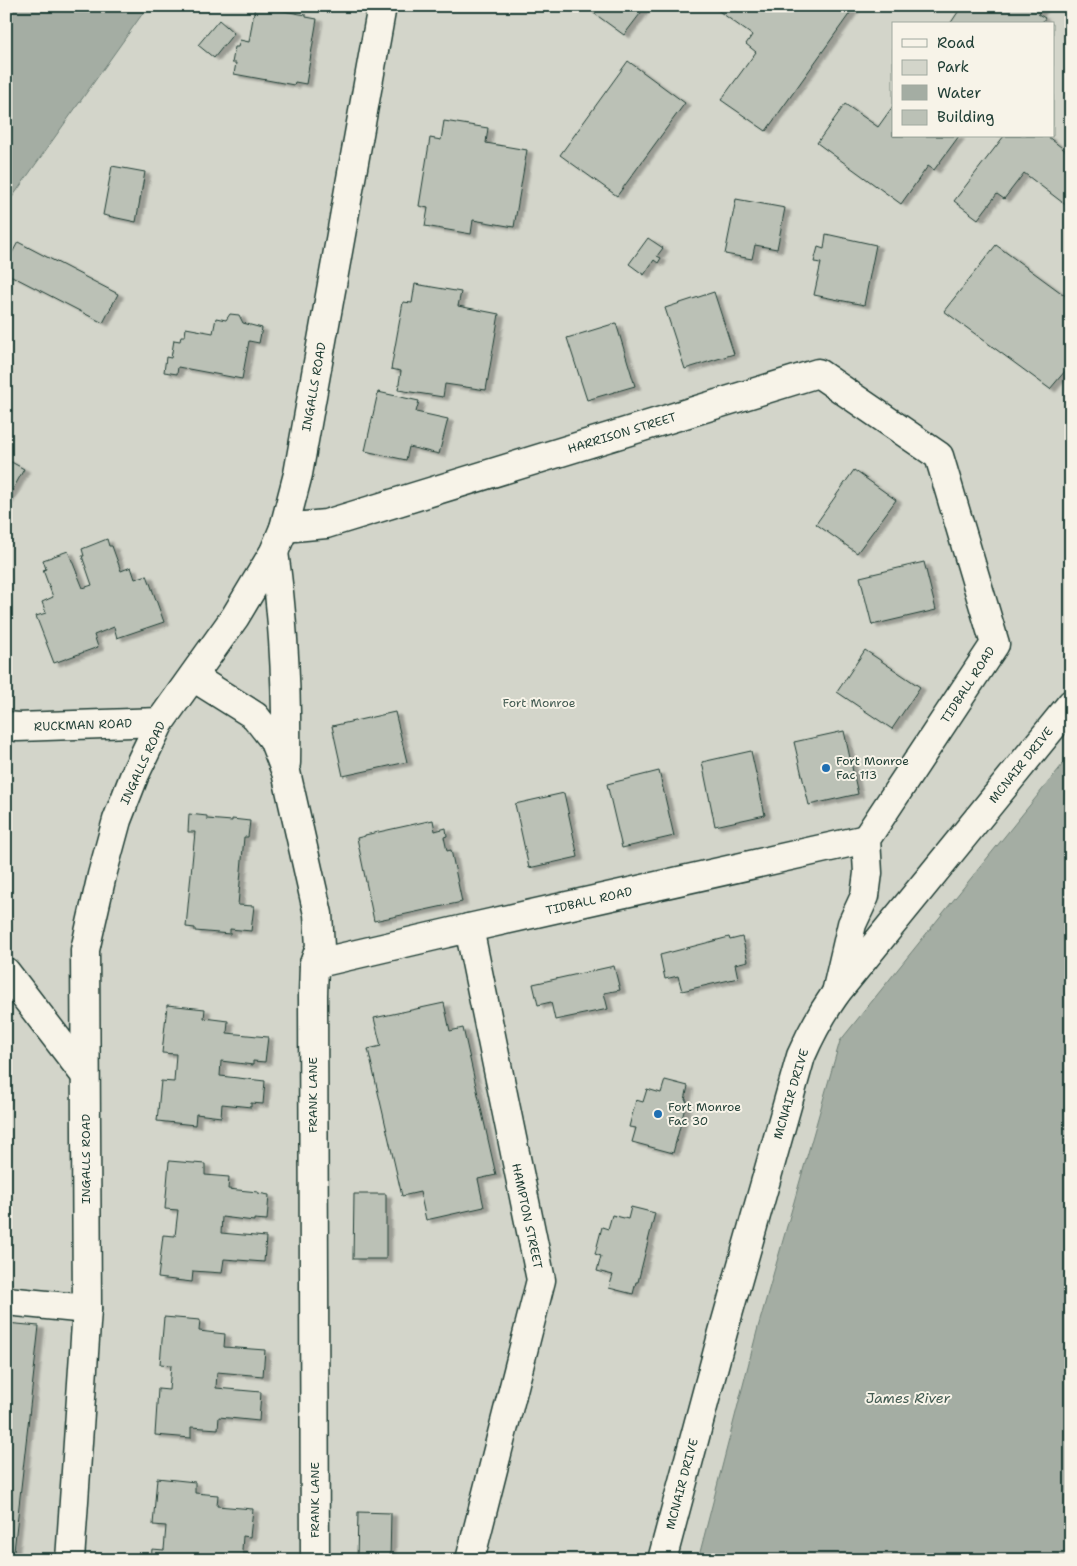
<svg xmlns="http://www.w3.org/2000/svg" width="1077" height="1566" font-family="'Shantell Sans',sans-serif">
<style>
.green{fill:#d3d5ca;stroke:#79897f;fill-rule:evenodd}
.water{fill:#a4ada3;stroke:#6f8077}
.building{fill:#bbc1b6;stroke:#1f3d34;filter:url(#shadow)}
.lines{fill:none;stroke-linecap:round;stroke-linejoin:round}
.minor-casing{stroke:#1f3d34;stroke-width:31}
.tertiary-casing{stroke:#1f3d34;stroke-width:31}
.minor{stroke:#f7f3e8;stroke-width:28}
.tertiary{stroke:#f7f3e8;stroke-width:28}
.poi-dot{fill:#1f6fb2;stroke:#f7f3e8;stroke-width:2}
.labels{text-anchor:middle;stroke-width:4;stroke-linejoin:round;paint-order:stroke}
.street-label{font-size:12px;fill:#1f3d34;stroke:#f7f3e8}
.park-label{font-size:12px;fill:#435b52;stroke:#f7f3e8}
.poi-label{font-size:12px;fill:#1f3d34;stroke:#f7f3e8;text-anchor:start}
.water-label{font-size:14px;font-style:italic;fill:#405950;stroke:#f7f3e8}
</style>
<defs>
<filter id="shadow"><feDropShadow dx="5.5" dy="3" stdDeviation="1" flood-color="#0004"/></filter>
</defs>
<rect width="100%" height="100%" fill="#f7f3e8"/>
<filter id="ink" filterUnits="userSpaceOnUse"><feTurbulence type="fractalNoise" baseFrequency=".02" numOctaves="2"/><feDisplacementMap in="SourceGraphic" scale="10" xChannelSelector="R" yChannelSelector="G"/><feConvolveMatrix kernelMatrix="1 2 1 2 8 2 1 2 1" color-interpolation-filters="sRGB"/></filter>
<g filter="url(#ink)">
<path class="green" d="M6,6H1071V781L920,1560H6ZM893,24H1053V136H893Z"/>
<g class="water">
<path d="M6,6H148L6,206Z"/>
<path d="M1071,754V1560H698L757,1331L840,1041Z"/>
</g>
<g class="building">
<path d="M255,6L306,15V17L317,19L306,84L295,82L294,85L234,74L236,63H232L235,47H238L240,40L249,42Z"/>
<path d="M584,6H646L624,35Z"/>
<path d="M712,6H855L766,131L721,100L756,52L746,44L752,35Z"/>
<path d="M962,6H1044L1038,14L1045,18L1041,24H950Z"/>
<path d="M219,20L234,33L214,58L198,45Z"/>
<path d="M628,61L685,103L617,196L560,155Z"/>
<path d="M845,104L878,127L893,106V136H959L934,170L928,166L901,204L817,143Z"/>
<path d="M444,121L488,128L486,143L527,150L514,227L473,220L471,234L425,226L428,208L419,206L430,138L441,140Z"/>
<path d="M1004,136H1047L1071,155V209L1024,173L1004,199L997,194L978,219L954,201Z"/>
<path d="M112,166L145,172L136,222L103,215Z"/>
<path d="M736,199L785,208L777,249L755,245L752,259L725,254Z"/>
<path d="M826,234L876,245L864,305L814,295L821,263L814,262L818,247L824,249Z"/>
<path d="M648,238L663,248L657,256L661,258L658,263L654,260L644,275L629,264Z"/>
<path d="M18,242L118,294L103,323L6,273V264Z"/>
<path d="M996,245L1071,300V364L1050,389L944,311Z"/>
<path d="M415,284L461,292L458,306L499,314L486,390L445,384L443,397L398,390L401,371L391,369L403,302L412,303Z"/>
<path d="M714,292L734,354L685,369L665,308Z"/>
<path d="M230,314L239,315L243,323L262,328L259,343L249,341L242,379L178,367L177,374L164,372L166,357L171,358L174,340L180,341L181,336H185L186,328L213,333L216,318L226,320Z"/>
<path d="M616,323L635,386L587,400L567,338Z"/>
<path d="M378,392L419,401L416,412L448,419L439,454L409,447L406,460L365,451Z"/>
<path d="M6,459L24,469L6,502Z"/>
<path d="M854,470L896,500L857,553L816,524Z"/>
<path d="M107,539L109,546H112L121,571L131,567L135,579L147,575L164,622L117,638L114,627L94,635L98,647L54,663L36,616L46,613L42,602L53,597L43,570L46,569L43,560L68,551L83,588L92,585L82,556H84L82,549Z"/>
<path d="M924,562L936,610L872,625L860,577Z"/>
<path d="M865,650L920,687L892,729L837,692Z"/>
<path d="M395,712L407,762L343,776L332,726Z"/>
<path d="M844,731L858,794L809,805L794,742Z"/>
<path d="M751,751L765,815L715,826L702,762Z"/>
<path d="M659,771L674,836L622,848L607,784Z"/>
<path d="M564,793L578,857L529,868L515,804Z"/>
<path d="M189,814L207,816V819L232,821V819L250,821L248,837H244L238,905L254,906L251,931L230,929V934L195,931V928L186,927L195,832H188Z"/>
<path d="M433,820L435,831L446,828L447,836L444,837L447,851L451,850L462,902L374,921L357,838L365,836V835Z"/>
<path d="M729,937L730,940L742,937L748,961L735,964L738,978L682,991L678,976L665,979L660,955Z"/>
<path d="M614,966L620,990L604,993L608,1009L555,1020L551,1002L538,1005L533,984Z"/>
<path d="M444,1003L450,1031L463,1028L496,1175L478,1179L484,1207L426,1220L420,1192L402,1196L368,1049L381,1046L374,1018Z"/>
<path d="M167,1005L205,1009L204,1018L228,1021L227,1033L268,1037L265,1062L253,1061V1065L221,1061L220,1076L265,1081L263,1104L251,1103V1107L222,1104L221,1117L196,1114L195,1125L157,1121L161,1081L174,1082L176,1054L162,1053Z"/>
<path d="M665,1080L688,1086L685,1100H687L673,1153L632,1142L636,1128L629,1127L636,1100L643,1102L647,1089L661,1093Z"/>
<path d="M169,1161L205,1164V1175L229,1177L228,1189L258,1192V1193L269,1195L267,1220L254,1219V1221L222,1217L221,1233L266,1237L264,1262L224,1259L222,1273L193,1271L192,1282L158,1278L163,1235L175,1236L178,1210L165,1209Z"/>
<path d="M354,1194H386V1259H353Z"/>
<path d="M631,1207L655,1213L638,1282H636L633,1294L609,1288L613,1275L597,1271L601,1256L595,1254L602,1227L608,1229L612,1215L628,1219Z"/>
<path d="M164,1317L200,1320L199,1331L225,1334L224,1347L265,1350L263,1376L217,1372L216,1388L261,1392L259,1421L219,1417L218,1429L191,1427V1438L155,1435L158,1389L169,1390L171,1365L160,1364Z"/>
<path d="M6,1323L39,1326L13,1560H6Z"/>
<path d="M157,1478L195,1482V1493L218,1495L217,1506L253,1509L250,1537L243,1536L242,1550L243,1553H249V1560H151L152,1549L164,1550L166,1526L153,1525Z"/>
<path d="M358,1512L391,1513L390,1560H357Z"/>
</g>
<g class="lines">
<defs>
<g id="minor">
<path d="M284,528L326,524L818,373L939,456L995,644L866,839L868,873L865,896L852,924L836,993"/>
<path d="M274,552C284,622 287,693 286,763"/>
<path d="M193,677L255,716L273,739L286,772L318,914L320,947L314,964L313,995L315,1560"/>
<path d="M6,726L18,727L160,722"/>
<path d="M469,928L541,1280L470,1560"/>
<path d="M314,964L469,928L866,839"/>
<path d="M6,972L85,1075"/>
<path d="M6,1301L87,1309"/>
</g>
<g id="tertiary">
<path d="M70,1560L87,1309L85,950L102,875L117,820L135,774L160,722L235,617L274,552L284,528L298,474L382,6"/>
<path d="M662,1560L723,1332L801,1056C811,1033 822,1013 836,993L1071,704"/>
</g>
</defs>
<use href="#minor" class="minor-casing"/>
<use href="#tertiary" class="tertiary-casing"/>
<use href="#minor" class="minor"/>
<use href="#tertiary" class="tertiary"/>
</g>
</g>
<g class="poi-dot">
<circle cx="826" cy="768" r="5"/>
<circle cx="658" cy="1114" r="5"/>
</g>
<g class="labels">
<g class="street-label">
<text transform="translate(314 387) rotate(-80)" y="4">INGALLS ROAD</text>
<text transform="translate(622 433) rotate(-17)" y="4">HARRISON STREET</text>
<text transform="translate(968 685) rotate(-57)" y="4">TIDBALL ROAD</text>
<text transform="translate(83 725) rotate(-2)" y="4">RUCKMAN ROAD</text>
<text transform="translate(143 763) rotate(-65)" y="4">INGALLS ROAD</text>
<text transform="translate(1021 765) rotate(-51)" y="4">MCNAIR DRIVE</text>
<text transform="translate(589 901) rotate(-13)" y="4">TIDBALL ROAD</text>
<text transform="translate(791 1094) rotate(-73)" y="4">MCNAIR DRIVE</text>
<text transform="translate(313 1095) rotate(-90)" y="4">FRANK LANE</text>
<text transform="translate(86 1159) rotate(-90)" y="4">INGALLS ROAD</text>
<text transform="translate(527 1216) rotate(78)" y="4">HAMPTON STREET</text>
<text transform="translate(682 1484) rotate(-75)" y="4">MCNAIR DRIVE</text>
<text transform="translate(315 1500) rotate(-90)" y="4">FRANK LANE</text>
</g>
<g class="park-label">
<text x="539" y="707">Fort Monroe</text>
</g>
<g class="poi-label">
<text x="836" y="765">Fort Monroe<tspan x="836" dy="14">Fac 113</tspan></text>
<text x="668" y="1111">Fort Monroe<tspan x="668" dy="14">Fac 30</tspan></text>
</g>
<g class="water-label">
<text x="908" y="1403">James River</text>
</g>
</g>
<rect width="1077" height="1566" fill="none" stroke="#f7f3e8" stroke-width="25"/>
<rect x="12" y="12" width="1052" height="1541" fill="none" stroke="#1f3d34" stroke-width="2" filter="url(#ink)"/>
<rect x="892" y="22" width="162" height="115" fill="#f7f3e8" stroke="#a1aaa0"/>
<rect x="902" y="39" width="25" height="8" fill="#f7f3e8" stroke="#a1aaa0"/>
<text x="937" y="48" font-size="15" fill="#1f3d34">Road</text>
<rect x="902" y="60" width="25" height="15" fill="#d3d5ca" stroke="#a1aaa0"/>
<text x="937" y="72" font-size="15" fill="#1f3d34">Park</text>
<rect x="902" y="85" width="25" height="15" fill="#a4ada3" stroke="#a1aaa0"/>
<text x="937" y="98" font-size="15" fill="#1f3d34">Water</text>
<rect x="902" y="110" width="25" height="15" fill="#bbc1b6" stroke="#a1aaa0"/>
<text x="937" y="122" font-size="15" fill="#1f3d34">Building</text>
</svg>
